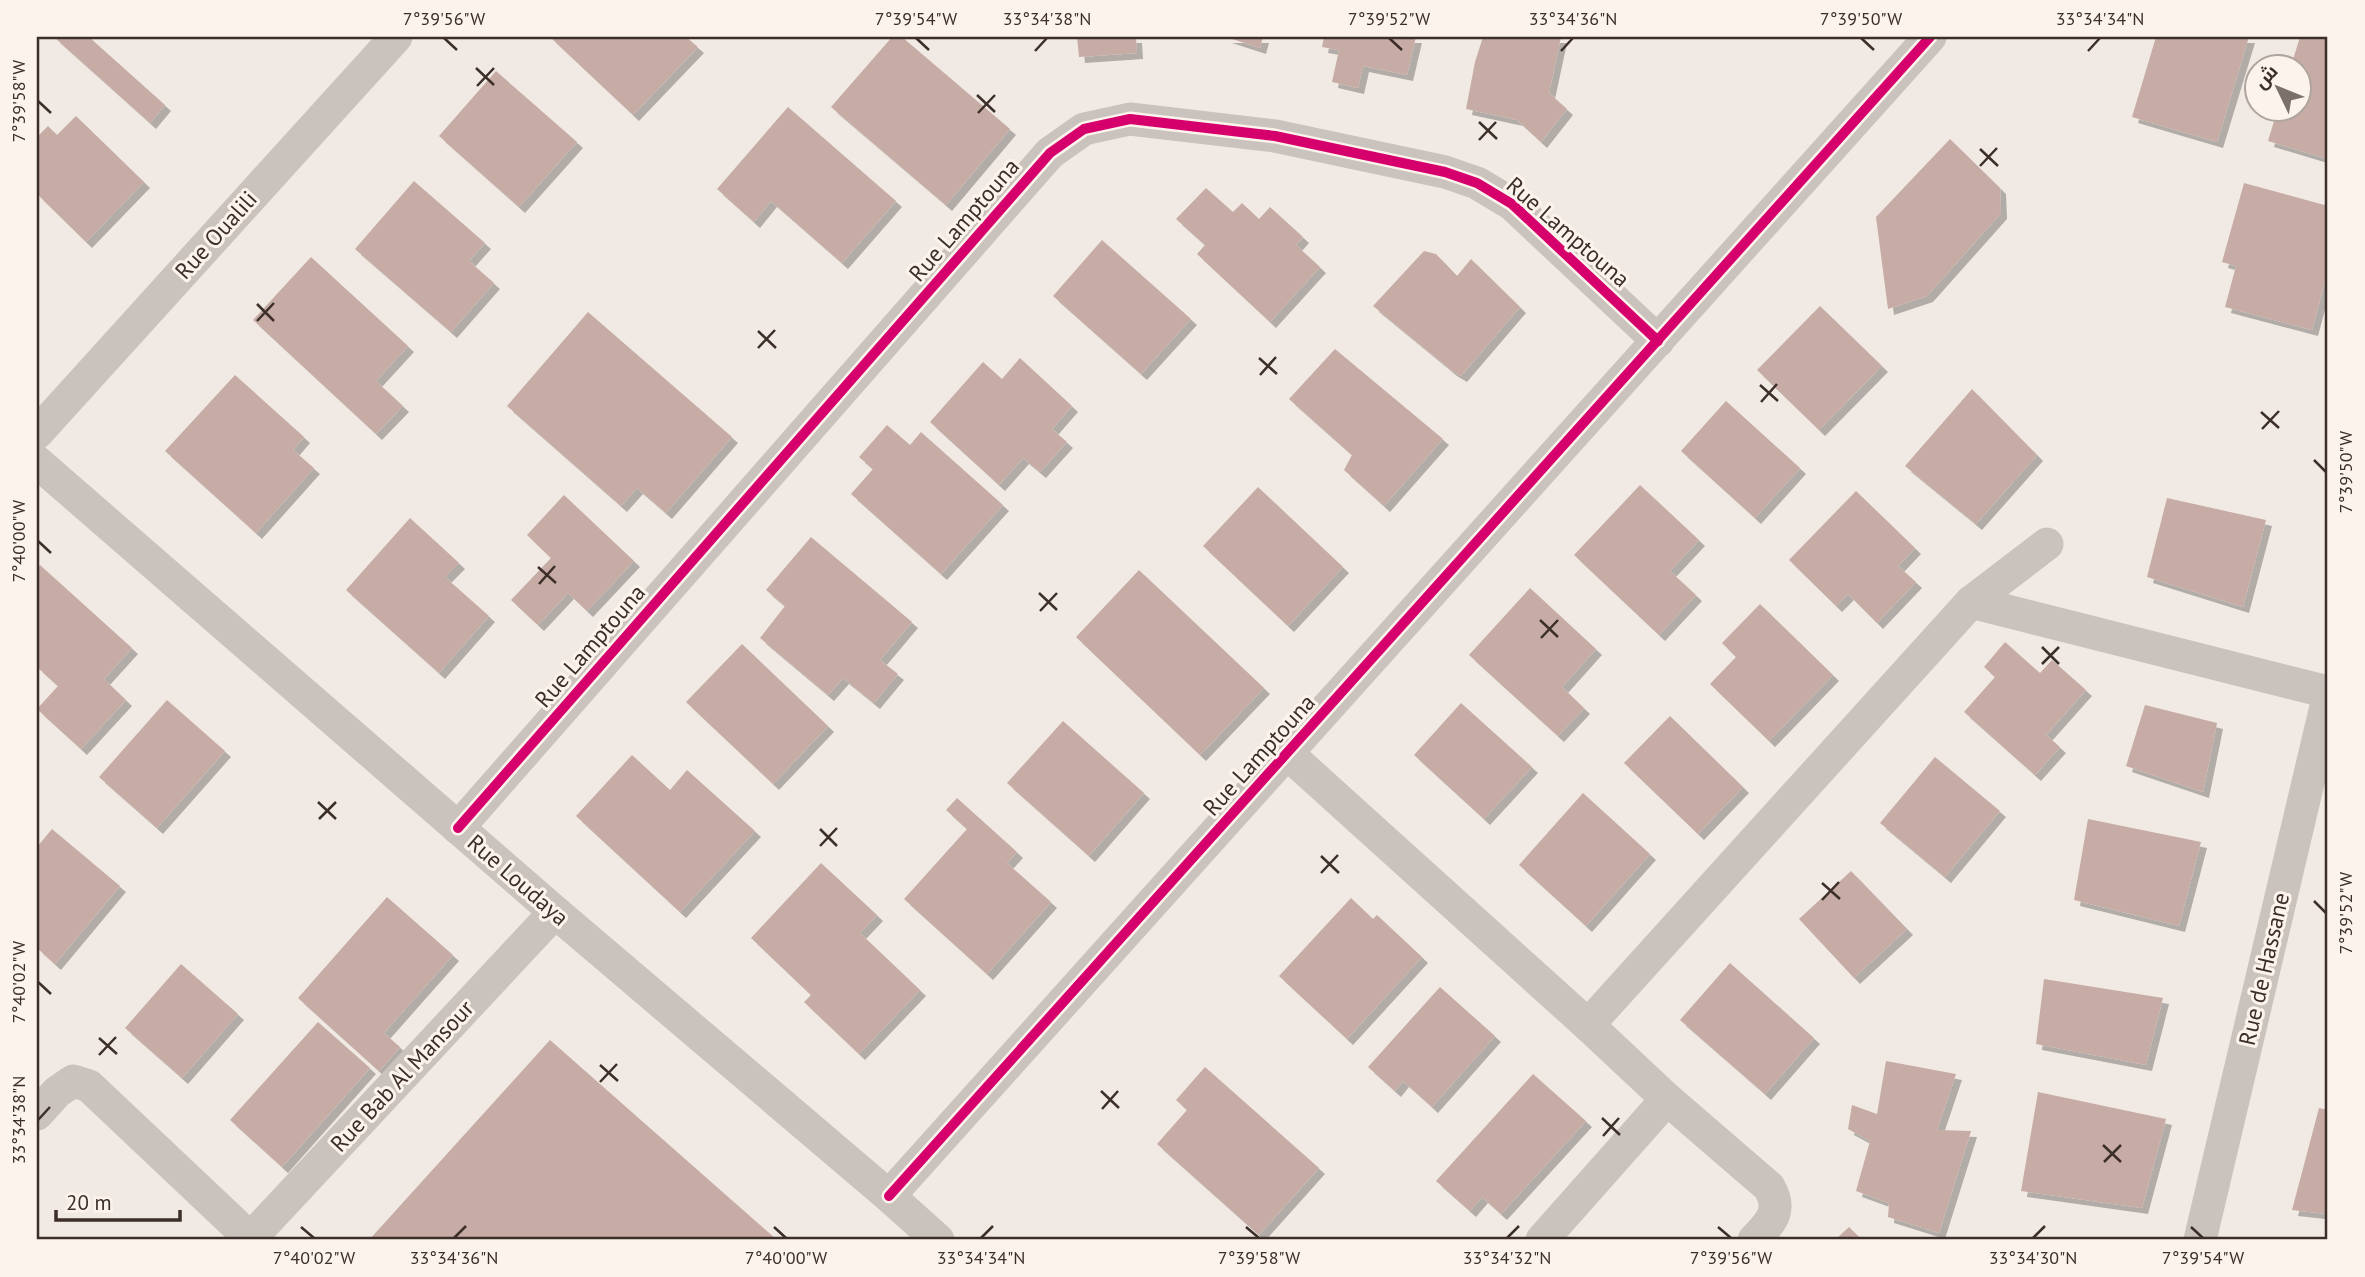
<svg xmlns="http://www.w3.org/2000/svg" width="2365" height="1277" font-family="'PT Sans',Cairo,sans-serif">
<style>
.building{fill:#c6aca4;filter:url(#shadow)}
.lines{fill:none;stroke-linecap:round;stroke-linejoin:round}
.minor{stroke:#cac2bd;stroke-width:33}
.cycleway-casing{stroke:#fcf4ec;stroke-width:15}
.cycleway{stroke:#d6006c;stroke-width:10}
.ticks{fill:none;stroke:#3c2e29;stroke-width:2.5}
.labels{text-anchor:middle;stroke-width:6;stroke-linejoin:round;paint-order:stroke}
.street-label{font-size:23px;fill:#3c2e29;stroke:#fcf4ec}
.neatline{fill:none;stroke:#3c2e29;stroke-width:2.5}
.ticks-label{font-size:18px;text-anchor:middle;fill:#3c2e29}
</style>
<defs>
<filter id="shadow"><feDropShadow dx="6" dy="6" stdDeviation="0" flood-color="#0004"/></filter>
</defs>
<rect width="100%" height="100%" fill="#f1eae4"/>
<g class="building">
<path d="M54,37H89L165,105L150,123Z"/>
<path d="M550,37H686L698,47L633,115Z"/>
<path d="M892,37H902L1010,129L946,205L831,107Z"/>
<path d="M1077,37H1136L1137,53L1079,57Z"/>
<path d="M1226,37H1263L1260,48Z"/>
<path d="M1324,37H1416L1407,75L1363,66L1358,88L1332,82L1339,50L1322,47Z"/>
<path d="M1483,37H1561L1549,93L1567,109L1541,142L1517,120L1466,109L1475,62Z"/>
<path d="M2156,37H2249L2217,142L2132,117Z"/>
<path d="M2300,37H2328V159L2268,141L2278,108H2298V66H2291Z"/>
<path d="M496,71L577,142L519,207L439,136Z"/>
<path d="M788,107L896,201L842,263L771,201L754,222L717,189Z"/>
<path d="M76,116L144,182L86,242L37,194V137L48,126L57,135Z"/>
<path d="M1950,139L2000,188L2001,213L1927,296L1888,309L1876,217Z"/>
<path d="M414,181L485,243L469,261L494,283L451,332L355,249Z"/>
<path d="M2244,183L2328,206V270L2312,330L2225,307L2236,266L2222,262Z"/>
<path d="M1206,188L1233,212L1242,203L1259,219L1270,207L1303,237L1296,245L1320,267L1270,322L1197,254L1205,245L1176,219Z"/>
<path d="M1102,240L1191,319L1141,374L1053,296Z"/>
<path d="M1424,251L1436,254L1457,276L1471,259L1520,307L1461,376L1451,370L1373,306Z"/>
<path d="M311,257L408,346L376,381L403,406L376,434L253,320Z"/>
<path d="M1820,306L1882,366L1819,430L1757,370Z"/>
<path d="M588,312L732,437L666,513L637,488L621,506L507,406Z"/>
<path d="M1335,349L1443,439L1384,506L1344,470L1352,455L1289,399Z"/>
<path d="M1020,358L1072,406L1052,429L1067,442L1040,472L1023,458L999,485L930,422L983,362L1002,379Z"/>
<path d="M235,375L304,437L293,450L314,468L256,533L165,451Z"/>
<path d="M1972,389L2037,455L1976,524L1905,466Z"/>
<path d="M1726,401L1800,468L1755,518L1681,451Z"/>
<path d="M887,425L910,445L921,432L1003,505L941,574L851,494L873,469L859,457Z"/>
<path d="M1640,485L1699,540L1670,571L1696,595L1659,635L1574,555Z"/>
<path d="M1258,487L1343,567L1288,626L1203,546Z"/>
<path d="M1856,491L1915,548L1898,566L1916,582L1877,623L1848,594L1836,606L1789,560Z"/>
<path d="M564,495L634,561L587,611L568,593L538,625L511,600L551,558L527,535Z"/>
<path d="M2167,498L2266,520L2243,607L2147,577Z"/>
<path d="M410,518L459,563L445,577L489,616L439,673L346,590Z"/>
<path d="M811,537L912,622L880,660L898,674L874,703L843,678L828,695L760,638L785,606L766,590Z"/>
<path d="M40,565L132,648L104,679L126,700L81,749L37,709L58,686L37,667V569Z"/>
<path d="M1139,570L1264,688L1200,755L1076,637Z"/>
<path d="M1530,588L1596,649L1562,687L1584,708L1558,736L1469,655Z"/>
<path d="M1760,604L1833,675L1769,741L1710,684L1736,657L1722,643Z"/>
<path d="M2005,642L2040,673L2052,660L2086,690L2046,735L2060,747L2035,775L1964,712L1995,677L1984,667Z"/>
<path d="M742,644L828,726L773,784L686,702Z"/>
<path d="M167,700L225,751L157,828L99,777Z"/>
<path d="M1461,703L1532,767L1484,819L1414,755Z"/>
<path d="M2145,705L2217,723L2203,792L2126,766Z"/>
<path d="M1670,716L1743,787L1698,834L1624,763Z"/>
<path d="M1063,721L1144,793L1089,856L1007,783Z"/>
<path d="M632,755L670,790L687,770L755,831L680,912L576,816Z"/>
<path d="M1935,757L2000,811L1945,877L1880,823Z"/>
<path d="M1583,793L1650,854L1586,926L1519,865Z"/>
<path d="M957,798L1017,852L1007,863L1051,902L987,974L904,899L967,829L946,810Z"/>
<path d="M2088,819L2201,842L2179,926L2074,900Z"/>
<path d="M52,829L120,886L55,964L37,948V847Z"/>
<path d="M821,863L877,915L860,933L920,990L859,1054L804,1002L811,995L751,938Z"/>
<path d="M1851,871L1907,929L1854,978L1799,919Z"/>
<path d="M387,897L453,955L384,1033L400,1047L379,1071L298,998Z"/>
<path d="M1351,898L1373,919L1377,915L1422,957L1347,1039L1279,976Z"/>
<path d="M1730,963L1814,1038L1765,1094L1680,1020Z"/>
<path d="M181,964L238,1014L182,1078L125,1028Z"/>
<path d="M2044,979L2163,998L2146,1065L2036,1044Z"/>
<path d="M1440,987L1495,1036L1432,1107L1403,1081L1395,1091L1368,1067Z"/>
<path d="M318,1022L370,1068L282,1167L230,1120Z"/>
<path d="M550,1040L777,1240H369Z"/>
<path d="M1886,1061L1956,1074L1937,1130L1971,1131L1939,1233L1888,1217L1889,1203L1856,1191L1870,1141L1848,1129L1852,1105L1877,1114Z"/>
<path d="M1205,1067L1319,1168L1259,1235L1157,1144L1187,1110L1176,1100Z"/>
<path d="M1533,1074L1586,1121L1501,1214L1482,1197L1470,1211L1436,1181Z"/>
<path d="M2038,1092L2166,1119L2142,1208L2021,1191Z"/>
<path d="M2319,1108L2328,1110V1214L2292,1210Z"/>
<path d="M1849,1227L1862,1240H1835Z"/>
</g>
<g class="lines">
<g class="minor">
<path d="M37,433L396,37"/>
<path d="M37,462L555,912L889,1196L938,1240"/>
<path d="M1971,602L2328,692"/>
<path d="M1288,754L1588,1025L1667,1099L1769,1187C1783,1211 1771,1222 1754,1240"/>
<path d="M458,828L1050,153L1084,129L1130,119L1275,136L1445,172L1477,183L1512,204L1658,341"/>
<path d="M1588,1025L1971,602L2047,544"/>
<path d="M37,1114L57,1092L73,1081L89,1086L251,1239"/>
<path d="M889,1196L1930,37"/>
<path d="M249,1240L555,912"/>
<path d="M1542,1240L1667,1099"/>
<path d="M2200,1240L2328,698"/>
</g>
<defs>
<g id="cycleway">
<path d="M458,828L1050,153L1084,129L1130,119L1275,136L1445,172L1477,183L1512,204L1658,341"/>
<path d="M889,1196L1930,37"/>
</g>
</defs>
<use href="#cycleway" class="cycleway-casing"/>
<use href="#cycleway" class="cycleway"/>
</g>
<path class="ticks" d="M444,38L457,50M916,38L929,50M1389,38L1402,50M1861,38L1874,50M1035,51L1047,38M1561,51L1573,38M2088,51L2100,38M476,68L494,85M477,86L494,68M977,95L995,112M38,101L51,113M978,113L995,95M1479,122L1497,139M1479,140L1496,122M1980,149L1998,166M1980,166L1997,148M257,304L274,321M257,321L274,303M758,331L776,348M758,348L775,330M1259,358L1277,374M1260,375L1276,357M1760,385L1778,401M1761,402L1777,384M2261,412L2279,428M2262,429L2279,411M2314,460L2326,472M38,541L51,553M538,567L556,583M539,584L555,566M1039,593L1057,610M1040,611L1057,593M1540,620L1558,637M1541,638L1558,620M2042,647L2059,664M2042,664L2059,647M318,802L336,819M319,819L336,802M820,829L837,846M820,846L837,828M1321,856L1339,873M1321,873L1338,855M1822,883L1840,899M1822,900L1839,882M2314,901L2326,913M38,982L51,994M99,1038L117,1054M99,1055L116,1037M600,1065L618,1081M600,1082L617,1064M1101,1091L1119,1108M1102,1109L1118,1091M1602,1118L1620,1135M38,1120L50,1107M1603,1136L1619,1118M2103,1145L2121,1162M2104,1162L2121,1145M301,1227L314,1238M774,1227L786,1238M1246,1227L1259,1238M1718,1227L1731,1238M2191,1227L2203,1238M454,1238L466,1226M981,1238L993,1226M1507,1238L1519,1226M2033,1238L2045,1226"/>
<g class="labels">
<g class="street-label">
<text transform="translate(964 220) rotate(-49)" y="8">Rue Lamptouna</text>
<text transform="translate(1568 232) rotate(41)" y="8">Rue Lamptouna</text>
<text transform="translate(216 235) rotate(-48)" y="8">Rue Oualili</text>
<text transform="translate(590 646) rotate(-49)" y="8">Rue Lamptouna</text>
<text transform="translate(1259 755) rotate(-48)" y="8">Rue Lamptouna</text>
<text transform="translate(518 880) rotate(41)" y="8">Rue Loudaya</text>
<text transform="translate(2264 969) rotate(-77)" y="8">Rue de Hassane</text>
<text transform="translate(402 1076) rotate(-47)" y="8">Rue Bab Al Mansour</text>
</g>
</g>
<rect width="2365" height="1277" fill="none" stroke="#fcf4ec" stroke-width="77"/>
<g transform="translate(2278 88) rotate(313)"><circle r="33" fill="#fcf4ec" stroke="#afa59e" stroke-width="2"/>
<path d="M0-5L12 26L0 18L-12 26Z" fill="#7b706a"/>
<text y="-10" font-size="19" font-weight="bold" text-anchor="middle" fill="#3c2e29">ش</text>
</g>
<path d="M56 1210v10h124v-10" fill="none" stroke="#3c2e29" stroke-width="3.5"/>
<text x="66" y="1210" font-size="21" fill="#3c2e29" stroke="#fcf4ec" stroke-width="5" paint-order="stroke">20 m</text>
<rect x="38" y="38" width="2288" height="1200" class="neatline"/>
<g class="ticks-label">
<text x="444" y="25">7°39'56"W</text>
<text x="916" y="25">7°39'54"W</text>
<text x="1047" y="25">33°34'38"N</text>
<text x="1389" y="25">7°39'52"W</text>
<text x="1573" y="25">33°34'36"N</text>
<text x="1861" y="25">7°39'50"W</text>
<text x="2100" y="25">33°34'34"N</text>
<text transform="translate(19 101) rotate(-90)" y="6">7°39'58"W</text>
<text transform="translate(2346 472) rotate(-90)" y="6">7°39'50"W</text>
<text transform="translate(19 541) rotate(-90)" y="6">7°40'00"W</text>
<text transform="translate(2346 913) rotate(-90)" y="6">7°39'52"W</text>
<text transform="translate(19 982) rotate(-90)" y="6">7°40'02"W</text>
<text transform="translate(19 1120) rotate(-90)" y="6">33°34'38"N</text>
<text x="314" y="1264">7°40'02"W</text>
<text x="454" y="1264">33°34'36"N</text>
<text x="786" y="1264">7°40'00"W</text>
<text x="981" y="1264">33°34'34"N</text>
<text x="1259" y="1264">7°39'58"W</text>
<text x="1507" y="1264">33°34'32"N</text>
<text x="1731" y="1264">7°39'56"W</text>
<text x="2033" y="1264">33°34'30"N</text>
<text x="2203" y="1264">7°39'54"W</text>
</g>
</svg>
